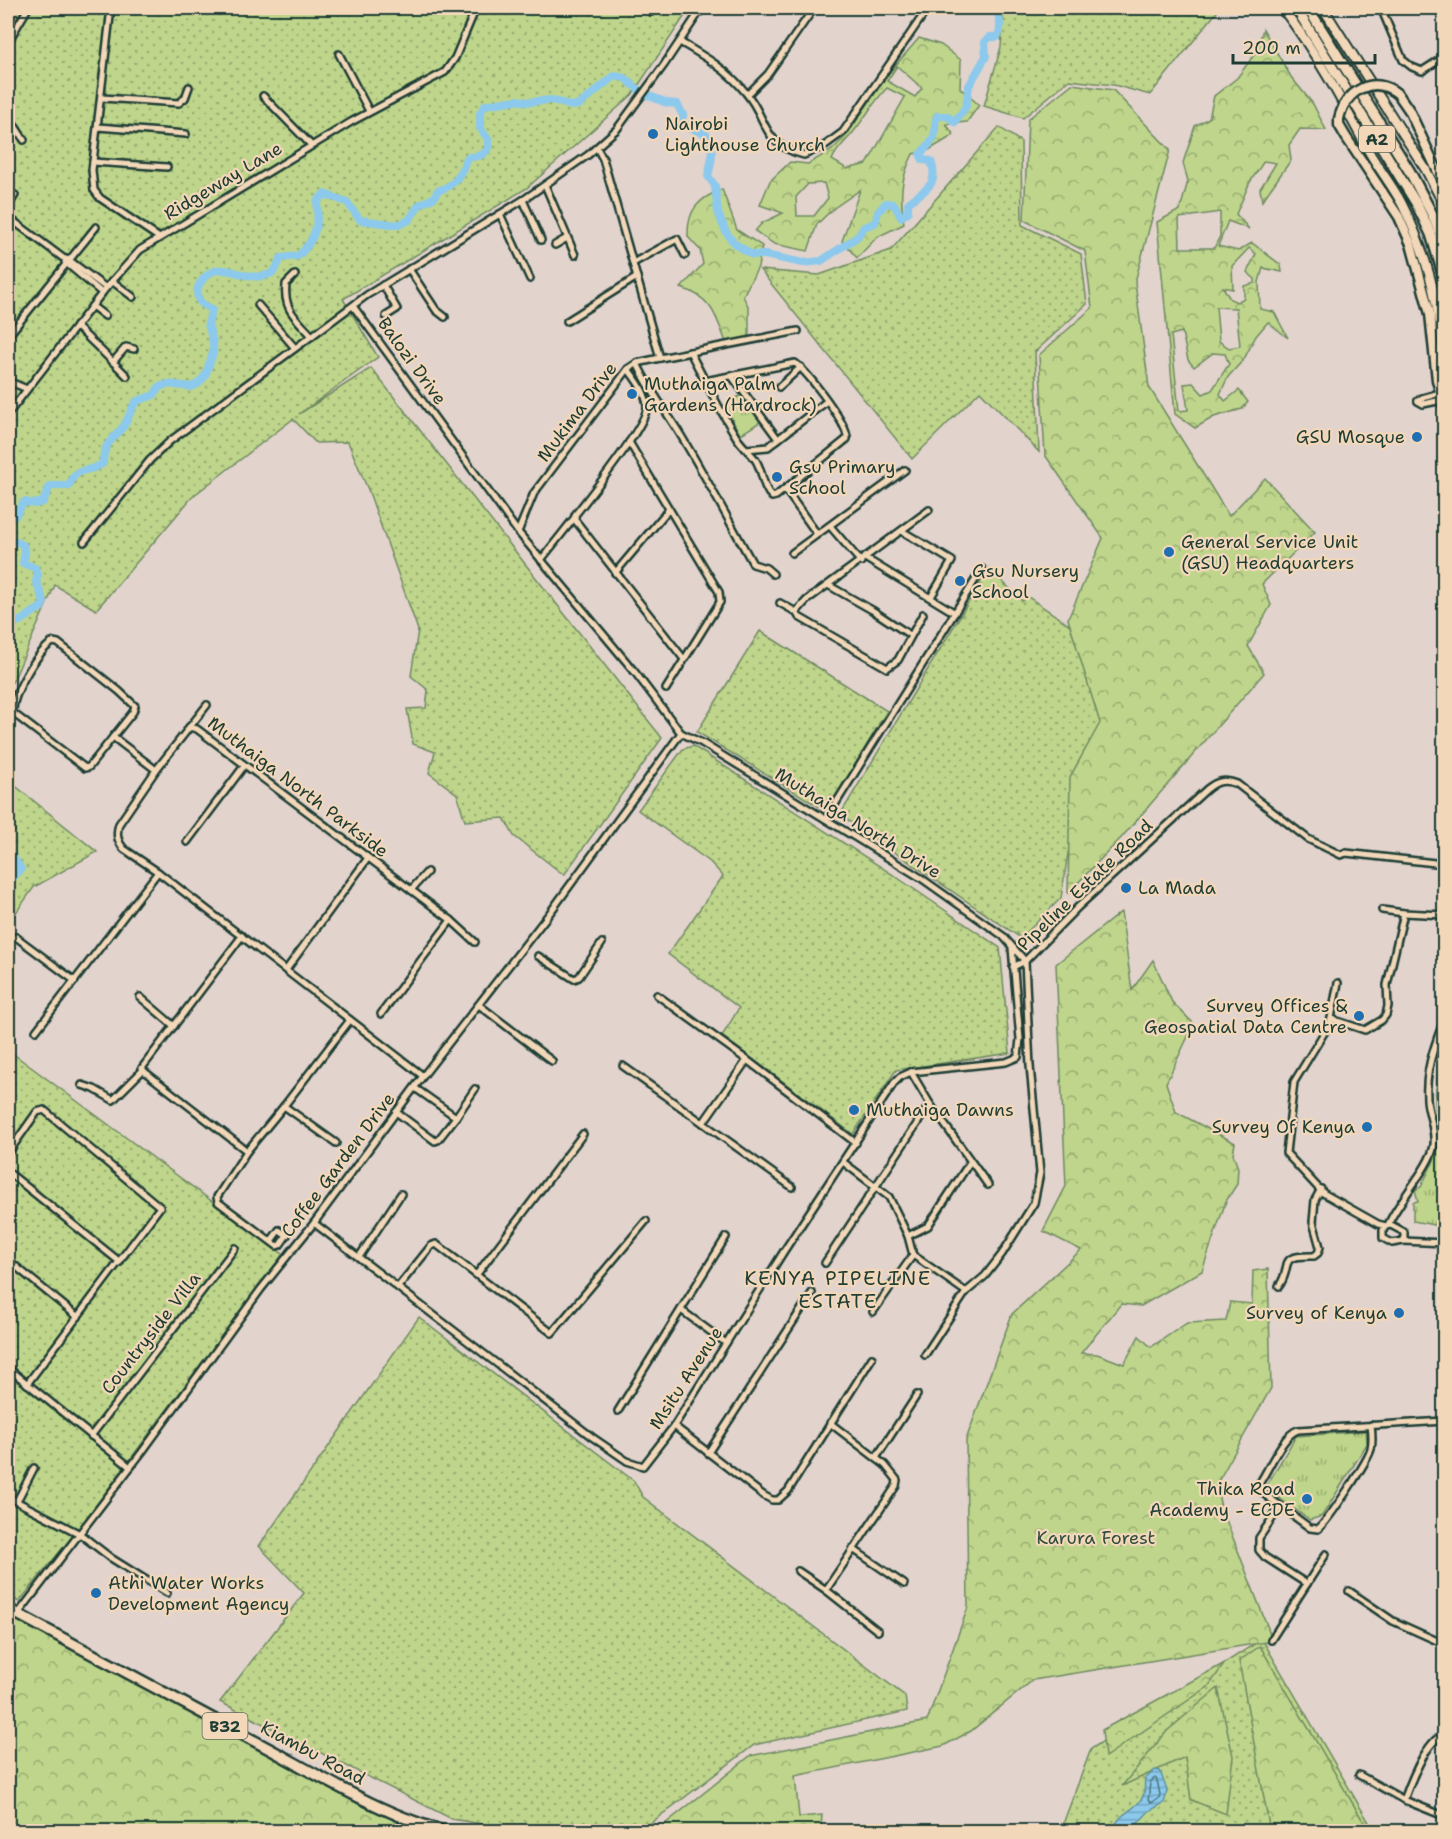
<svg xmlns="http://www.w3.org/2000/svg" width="1452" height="1839" font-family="'Shantell Sans',sans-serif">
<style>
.grass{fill:url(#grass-dots);stroke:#6e8960;stroke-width:1.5}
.forest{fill:url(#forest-crowns);stroke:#6e8960;stroke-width:1.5;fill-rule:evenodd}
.park{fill:url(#park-tufts);stroke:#6e8960;stroke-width:1.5}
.water{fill:url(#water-rules);stroke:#6091a2;stroke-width:1.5}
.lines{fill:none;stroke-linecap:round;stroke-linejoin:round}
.shore{stroke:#4b757e;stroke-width:1.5}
.river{stroke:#8cc9ec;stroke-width:8}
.minor-casing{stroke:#1f3d34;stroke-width:10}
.secondary-casing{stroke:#1f3d34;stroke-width:12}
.primary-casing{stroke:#1f3d34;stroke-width:13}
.trunk-casing{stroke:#1f3d34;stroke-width:14}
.minor{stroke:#f2d7b9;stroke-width:5}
.secondary{stroke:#f2d7b9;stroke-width:8}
.primary{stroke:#f2d7b9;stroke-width:8}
.trunk{stroke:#f2d7b9;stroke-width:9}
.primary-bridge-casing{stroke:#1f3d34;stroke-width:13;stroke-linecap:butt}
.primary-bridge{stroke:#f2d7b9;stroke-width:8}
.poi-dot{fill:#1f6fb2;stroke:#f2d7b9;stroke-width:2}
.labels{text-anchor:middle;stroke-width:4.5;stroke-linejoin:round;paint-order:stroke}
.shield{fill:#f2d7b9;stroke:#5e6b5c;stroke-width:1.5}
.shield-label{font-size:16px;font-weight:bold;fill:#1f3d34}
.poi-label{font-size:18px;fill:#1f3d34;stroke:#f2d7b9;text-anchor:start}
.street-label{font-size:18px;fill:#1f3d34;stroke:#f2d7b9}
.park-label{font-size:18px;fill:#2f4c3d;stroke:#f2d7b9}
.neighbourhood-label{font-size:20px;letter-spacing:1.5px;fill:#1f3d34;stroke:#f2d7b9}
</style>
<defs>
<pattern id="grass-dots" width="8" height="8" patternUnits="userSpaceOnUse" patternTransform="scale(1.5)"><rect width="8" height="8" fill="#bed58b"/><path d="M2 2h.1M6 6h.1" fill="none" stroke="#9aae72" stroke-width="1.8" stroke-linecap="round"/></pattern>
<pattern id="forest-crowns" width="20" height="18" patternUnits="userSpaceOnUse" patternTransform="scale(1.5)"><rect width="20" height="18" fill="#bed58b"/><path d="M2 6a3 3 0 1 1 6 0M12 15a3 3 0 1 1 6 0" fill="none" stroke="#9aae72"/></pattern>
<pattern id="park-tufts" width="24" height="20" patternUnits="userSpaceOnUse" patternTransform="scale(1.5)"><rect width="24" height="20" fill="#bed58b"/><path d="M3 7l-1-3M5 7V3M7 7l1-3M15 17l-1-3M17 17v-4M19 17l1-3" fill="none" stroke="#9aae72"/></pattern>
<pattern id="water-rules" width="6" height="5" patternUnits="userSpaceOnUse" patternTransform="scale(1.5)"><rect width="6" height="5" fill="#8cc9ec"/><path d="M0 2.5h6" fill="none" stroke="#72a4c0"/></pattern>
</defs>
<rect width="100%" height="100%" fill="#e2d3cd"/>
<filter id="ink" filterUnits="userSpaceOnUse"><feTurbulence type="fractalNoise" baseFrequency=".0167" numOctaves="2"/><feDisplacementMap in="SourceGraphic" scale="12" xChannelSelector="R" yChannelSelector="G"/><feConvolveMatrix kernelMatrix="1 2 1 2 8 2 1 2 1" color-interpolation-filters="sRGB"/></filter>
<g filter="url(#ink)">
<g class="grass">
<path d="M8,8H690L632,95L527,188L343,299L378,357L299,414L371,368L662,738L564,875L514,836L504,818L465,821L457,794L429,773L435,752L413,744L407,709L426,708L428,690L411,676L418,630L369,492L348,442L316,443L293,419L193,496L96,610L55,585L14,679L8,688Z"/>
<path d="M1004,8H1220L1150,95L1114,85L1069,80L1023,118L984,106L1001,47Z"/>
<path d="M999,127L1021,142L1022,225L1081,254L1087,304L1035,352L1039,452L980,391L912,459L760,270L819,275L891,250Z"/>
<path d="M989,568L1022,601L1028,597L1149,679L1075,809L1061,898L1021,938L840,815Z"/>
<path d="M760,631L887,711L831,805L821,808L697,732Z"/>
<path d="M693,746L895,876L1000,948L1010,1053L896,1070L853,1134L722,1036L739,1008L668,954L723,876L710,862L638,810L683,749Z"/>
<path d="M8,780L97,852L34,887L8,924Z"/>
<path d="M8,1050L283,1254L79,1528L19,1602L8,1596Z"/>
<path d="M419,1317L634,1481L643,1497L905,1696L907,1711L754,1745L640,1831L529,1832L452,1819L220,1702L304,1593L259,1546Z"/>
<path d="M1262,1639L1374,1831L1060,1832L1091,1749Z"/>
</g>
<g class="forest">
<path d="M1263,29L1291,77L1313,104L1326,130L1300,129L1289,145L1291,160L1262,201L1260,189L1276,163L1264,161L1250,182L1236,214L1249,229L1228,221L1218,246L1238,251L1252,243L1281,265L1282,272L1263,268L1259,282L1260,309L1274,312L1288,338L1268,322L1256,336L1244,359L1228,377L1220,394L1225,401L1239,390L1248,402L1242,409L1214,417L1195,428L1175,414L1157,222L1180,210L1188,181L1183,163L1195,126L1209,118L1214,96L1237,78L1257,51ZM1220,212V236L1214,248H1180L1179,218ZM1249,248L1256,254L1247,272L1255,279V283L1244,286V298L1237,302L1230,299L1223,287L1233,289L1232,266ZM1216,307L1236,308L1240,346L1229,348L1219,341ZM1182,332L1188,360L1194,367L1213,353L1225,354L1229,364L1212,390L1203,394L1193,383L1184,384L1188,410L1179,411L1171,335Z"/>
<path d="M919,38L941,45L961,60L960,88L979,105L967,122L946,124L954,135L929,150L913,154C900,180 900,195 904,224L877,237L857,258L842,241L860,190L834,208L817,224L808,251L774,244L755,231L762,223L783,213L760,205L770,181L790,162L808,164L832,150L847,135L889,73ZM897,66L922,88L915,97L887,81ZM887,88L905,97L867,164L847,169L832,160C837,147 847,141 855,130C866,116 875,100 887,88ZM824,183L828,198L814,216H797L796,197L808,184Z"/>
<path d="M1072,84L1113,90L1170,150L1135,282L1149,387L1229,516L1265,478L1315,532L1262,584L1271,605L1248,646L1264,673L1122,837L1068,893L1070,777L1100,723L1068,619L1103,538L1045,455L1039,355L1092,308L1085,251L1024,220L1028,119Z"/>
<path d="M722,189L737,230L762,246L758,267L743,296L749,308V339L727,345C716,316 712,297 681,288L703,264L700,250L688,237C687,210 698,199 722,189Z"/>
<path d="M1121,912L1132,990L1153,960L1172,1002L1194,1024L1166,1083L1176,1112L1235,1143L1233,1154L1238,1168L1237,1184L1226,1201L1202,1271L1141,1306L1121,1304L1081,1353L1097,1354L1124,1364L1139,1336L1151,1347L1187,1323L1226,1321L1230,1302L1252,1304L1253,1271L1268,1269L1271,1388L1216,1485L1221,1507L1273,1641L1033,1680L971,1731L943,1746L795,1776L799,1817L822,1815L821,1828L829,1831L655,1832L750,1756L927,1721L968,1607L966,1440L1012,1314L1081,1250L1043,1231L1066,1186L1056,964Z"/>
<path d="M8,1610L398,1814L440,1831H8Z"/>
<path d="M1260,1646L1369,1831H1270L1239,1661Z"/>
<path d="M1225,1663L1208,1687L1105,1757L1102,1730Z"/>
<path d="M1218,1688L1233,1756L1226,1814L1191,1800L1185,1757L1122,1786L1167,1731Z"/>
</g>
<g class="park">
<path d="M744,393L763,420L740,435L725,405Z"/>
<path d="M1438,1069L1444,1070V1227L1413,1221V1202L1418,1201L1415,1190L1421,1187L1435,1158L1438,1143L1435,1100Z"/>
<path d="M1366,1431L1367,1444L1322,1516L1310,1520L1265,1488L1296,1436Z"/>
</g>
<path class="water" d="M1155,1770L1160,1771L1167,1791L1164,1803L1149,1811L1131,1831H1114C1115,1813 1141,1809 1144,1793C1145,1789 1144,1784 1145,1779Z"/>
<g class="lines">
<path class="shore" d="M1155,1778L1157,1780L1160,1795L1158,1799L1151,1803L1148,1800C1150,1794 1148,1788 1151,1781Z"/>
<g class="river">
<path d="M647,95L667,103L677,104L683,115L682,121L690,128L706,134C715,149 712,160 708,176L715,186L718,213L726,232L734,243L752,255H765L803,263L821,261L857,237L864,227L875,223L878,212L886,203L894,204L901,217L908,212V203C924,190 940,186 931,161L923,160L920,154C926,148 934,141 935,132C935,125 934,123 937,116H947L955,122L966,106L969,86L986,56L985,42L990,37H997C1003,28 999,17 996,8"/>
<path d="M8,519L15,516L24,502L35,504L43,502L50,486H69C76,464 91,474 103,463C103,443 113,440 123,427C129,419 130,409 137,401L154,395L159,387L168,384L191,387L198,384L205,376L213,353V342L208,324L212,309C206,306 200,304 198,298C194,286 206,273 217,270C232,267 247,281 267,275C277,272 277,265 281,258L298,256C315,241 319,224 317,202L324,194L347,202L360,220L398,225L409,220L419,205L435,197L437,191C455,186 461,175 467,158L482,155L488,149V139L480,128V113L485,105L517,100L528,102L552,100L571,106L579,105L614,76L625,78L640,91"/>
<path d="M8,538L23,545L25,553L23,563L35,568L38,575L36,581L44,602L41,608C28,613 23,625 8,622"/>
<path d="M8,850L21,869L8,883"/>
</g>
<defs>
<g id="minor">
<path d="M111,8L92,170L94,190L100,198L158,237"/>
<path d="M649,8L651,12"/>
<path d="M1381,8L1403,60L1412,67L1422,71L1444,57"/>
<path d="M8,42L28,8"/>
<path d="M680,42C704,56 728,70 746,93C769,120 760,144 804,155L824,146L843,132L928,8"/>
<path d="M339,54L369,111"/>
<path d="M748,94L768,74L814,8"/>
<path d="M263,96L311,145"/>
<path d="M102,98L179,103L185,98L189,87"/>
<path d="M8,115L24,140"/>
<path d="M98,127L186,134"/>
<path d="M597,148L603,159L660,358"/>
<path d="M93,162L167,167"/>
<path d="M545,185L575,255"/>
<path d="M523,200L541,240"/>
<path d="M8,207L15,195"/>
<path d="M500,214L530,279"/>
<path d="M8,217L63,258L69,260L106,288"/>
<path d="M555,245L567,238"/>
<path d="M65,262L102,293"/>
<path d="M633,263L677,239L685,255"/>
<path d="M409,269L436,310L445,317"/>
<path d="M295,275L286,284C283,310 296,318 312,336"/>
<path d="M112,281L133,297"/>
<path d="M383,285L397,309L386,316"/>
<path d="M258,305L295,348"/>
<path d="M92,306L105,316"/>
<path d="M353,306L518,532L634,671L681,733L702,743L921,878L1003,936L1025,961"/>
<path d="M567,321L637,277"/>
<path d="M76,326L113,362L126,347L134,349"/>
<path d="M9,335L96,227"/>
<path d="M690,352C705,381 720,411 737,438C742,446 750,452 755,459C763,470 762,488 772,497L776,496L847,439C849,425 807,372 795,363L705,381"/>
<path d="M113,362L127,376"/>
<path d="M637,363C648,388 666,411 680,434C706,477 729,521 753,564L766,568L773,574"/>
<path d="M628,369C636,380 646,392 647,406C648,424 588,498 575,515V520L683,658"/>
<path d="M731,375L778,439"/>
<path d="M8,381L27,389"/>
<path d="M779,387L801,367"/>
<path d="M1418,401L1423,404L1442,400"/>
<path d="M1418,401L1422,398L1440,393"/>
<path d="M8,414L106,288L140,250L351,122L445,72L455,58L476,8"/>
<path d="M629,442L719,592L720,602L666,689"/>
<path d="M746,449L768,447L827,401"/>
<path d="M785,489L817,534"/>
<path d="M830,526L861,562"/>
<path d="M902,531L952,561L931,597"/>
<path d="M518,532L534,493L628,369L637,363L660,358L798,331"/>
<path d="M84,542L150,460L170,441L367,295L523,200L588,155L617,129L664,65L702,8"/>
<path d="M792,553L905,470"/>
<path d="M865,558L955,613"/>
<path d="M541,560L575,517"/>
<path d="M615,573L669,509"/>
<path d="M828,585L872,610L910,635"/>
<path d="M780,603L796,612"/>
<path d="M923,614L898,660L887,668L799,617L796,612L807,600L929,510"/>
<path d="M53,642L58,643L119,691L135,706L133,712L89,767L85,768L13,713C12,694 37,652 53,642Z"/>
<path d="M207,705L156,770L119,824C116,834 117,841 124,849L158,872L423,1076"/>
<path d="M189,727L197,729L451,920L475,942"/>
<path d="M113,737L156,770"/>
<path d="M826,819L982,569"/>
<path d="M187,842L244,766"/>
<path d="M411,890L427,872"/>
<path d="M1382,910L1404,913L1444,915"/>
<path d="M242,936L142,1068L145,1072L247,1151"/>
<path d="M16,937L75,981"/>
<path d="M538,956L574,979L579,977L602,943"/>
<path d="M1013,967L1025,961L1078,907L1207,789C1217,781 1224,779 1237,784L1308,839L1341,855L1346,853L1444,864"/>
<path d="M286,970L368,858"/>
<path d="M1338,983L1330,1023L1294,1082L1286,1153L1323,1193L1378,1224L1386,1226"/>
<path d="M657,995L747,1060L856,1143"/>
<path d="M140,997L174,1026"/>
<path d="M479,1005L552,1061"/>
<path d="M381,1014L451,920"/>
<path d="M1331,1019L1365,1030L1382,1020L1386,1015L1388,1006L1387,985L1404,913"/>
<path d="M36,1031L158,872"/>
<path d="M623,1066L703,1123L747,1060"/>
<path d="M911,1072L930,1104L988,1185"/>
<path d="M82,1085L94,1089L113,1100L143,1070"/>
<path d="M284,1106L336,1143"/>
<path d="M396,1112L435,1141L438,1140L456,1117L415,1088"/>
<path d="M456,1117L475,1089"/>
<path d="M703,1123L792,1187"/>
<path d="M8,1153L37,1112L44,1110L160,1207L27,1384"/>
<path d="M843,1162L889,1197L908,1236L913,1255L966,1292"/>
<path d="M8,1172L120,1262"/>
<path d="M314,1223L592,1437L627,1461L643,1466L674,1426L784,1251L894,1083L900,1077L911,1072L1006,1062L1018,1057L1020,1039L1012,948"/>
<path d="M1388,1225C1398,1201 1431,1166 1434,1145C1436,1131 1428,1114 1427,1100C1425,1070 1434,1047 1444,1020"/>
<path d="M1391,1225L1404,1232V1241L1392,1243L1383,1238V1230L1386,1226Z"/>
<path d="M908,1236L928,1226L970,1162"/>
<path d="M271,1241L279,1230L287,1235L280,1245L277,1246L218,1202L217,1197L247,1151L284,1106L350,1020"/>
<path d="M1404,1241L1444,1243"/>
<path d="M359,1257L401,1194"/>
<path d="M8,1260L78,1317"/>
<path d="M825,1263L930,1104"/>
<path d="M477,1274L583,1134"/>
<path d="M1279,1286C1294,1265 1275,1255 1314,1256L1318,1253L1320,1247L1313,1222L1315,1200L1321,1189"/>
<path d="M398,1287L431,1246L436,1244L552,1333L646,1221"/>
<path d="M681,1310L726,1343"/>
<path d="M873,1312L913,1255"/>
<path d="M925,1355L966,1292L985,1276L1002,1254L1034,1203L1040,1173L1030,1066L1025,961"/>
<path d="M8,1368L130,1467"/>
<path d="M618,1411L726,1237"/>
<path d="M1371,1425C1372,1433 1373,1441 1371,1449C1368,1461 1328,1521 1318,1529L1310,1528L1260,1491L1259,1484L1262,1479C1270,1466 1284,1434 1298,1430L1444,1421"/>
<path d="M674,1426L763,1495L772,1500H778L788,1491L872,1358"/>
<path d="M91,1436L235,1248"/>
<path d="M708,1453L812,1293"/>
<path d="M876,1458L917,1395"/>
<path d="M8,1497L80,1534L111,1558L167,1593"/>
<path d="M17,1501L34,1468"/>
<path d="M1280,1507L1259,1538V1550L1265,1557L1307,1584"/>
<path d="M853,1549L904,1584"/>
<path d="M798,1571L826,1590L878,1631"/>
<path d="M826,1590L896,1486L897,1480L885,1465L830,1423"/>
<path d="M1349,1591L1393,1621L1444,1644"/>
<path d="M18,1614L142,1452L261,1289L314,1223L423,1076L552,910L681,733"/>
<path d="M1271,1640L1326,1554"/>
<path d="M1359,1775L1404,1800L1444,1816"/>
<path d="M1404,1800C1410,1783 1427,1739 1444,1735"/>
</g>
<g id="secondary">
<path d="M1323,8L1426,170L1444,205"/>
<path d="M1283,9C1316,52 1342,101 1368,150C1378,168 1392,185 1402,204C1427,253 1440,307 1444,362"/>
</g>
<g id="primary">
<path d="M1398,94L1409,110L1444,185"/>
<path d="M1339,119V125L1346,137L1399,217L1411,244L1430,314L1437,380L1444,406"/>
<path d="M1438,376L1444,358"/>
</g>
<g id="trunk">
<path d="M1283,8L1285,12"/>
<path d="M1296,8L1416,203L1431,234L1444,277"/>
<path d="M1308,8L1410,172L1432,214L1444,242"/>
<path d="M8,1609C92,1654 177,1699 262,1745C320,1776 384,1816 448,1832"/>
</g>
</defs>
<use href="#minor" class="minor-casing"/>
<use href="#secondary" class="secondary-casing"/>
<use href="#primary" class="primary-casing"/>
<use href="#trunk" class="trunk-casing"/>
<use href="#minor" class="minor"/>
<use href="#secondary" class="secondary"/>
<use href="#primary" class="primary"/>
<use href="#trunk" class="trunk"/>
<defs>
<path id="primary-bridge" d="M1339,119C1345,91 1373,74 1398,94"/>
</defs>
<use href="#primary-bridge" class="primary-bridge-casing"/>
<use href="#primary-bridge" class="primary-bridge"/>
</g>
</g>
<g class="poi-dot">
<circle cx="653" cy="134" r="6"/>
<circle cx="632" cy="394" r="6"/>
<circle cx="1417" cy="437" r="6"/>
<circle cx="777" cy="477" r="6"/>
<circle cx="1169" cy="552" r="6"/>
<circle cx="960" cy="581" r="6"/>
<circle cx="1126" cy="888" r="6"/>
<circle cx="1359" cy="1016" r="6"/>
<circle cx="854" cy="1110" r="6"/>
<circle cx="1367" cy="1127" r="6"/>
<circle cx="1399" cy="1313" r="6"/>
<circle cx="1307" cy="1499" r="6"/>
<circle cx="96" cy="1593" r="6"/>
</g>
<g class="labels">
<g class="shield">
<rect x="1359" y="126" width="36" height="26" rx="4.5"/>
<rect x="202.5" y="1713" width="45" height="26" rx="4.5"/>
</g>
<g class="shield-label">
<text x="1377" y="145">A2</text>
<text x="225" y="1732">B32</text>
</g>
<g class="poi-label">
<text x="665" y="130">Nairobi<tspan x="665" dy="21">Lighthouse Church</tspan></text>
<text x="644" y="390">Muthaiga Palm<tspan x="644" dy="21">Gardens (Hardrock)</tspan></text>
<text x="1405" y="443" text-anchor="end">GSU Mosque</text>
<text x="789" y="473">Gsu Primary<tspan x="789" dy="21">School</tspan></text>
<text x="1181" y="548">General Service Unit<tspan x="1181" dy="21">(GSU) Headquarters</tspan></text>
<text x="972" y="577">Gsu Nursery<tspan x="972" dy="21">School</tspan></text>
<text x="1138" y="894">La Mada</text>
<text x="1347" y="1012" text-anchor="end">Survey Offices &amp;<tspan x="1347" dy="21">Geospatial Data Centre</tspan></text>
<text x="866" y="1116">Muthaiga Dawns</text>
<text x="1355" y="1133" text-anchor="end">Survey Of Kenya</text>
<text x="1387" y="1319" text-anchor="end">Survey of Kenya</text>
<text x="1295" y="1495" text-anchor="end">Thika Road<tspan x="1295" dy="21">Academy - ECDE</tspan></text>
<text x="108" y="1589">Athi Water Works<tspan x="108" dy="21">Development Agency</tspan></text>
</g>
<g class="street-label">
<text transform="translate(223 181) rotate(-31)" y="6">Ridgeway Lane</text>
<text transform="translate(412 361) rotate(54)" y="6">Balozi Drive</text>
<text transform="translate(577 412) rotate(-53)" y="6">Mukima Drive</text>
<text transform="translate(298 787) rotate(37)" y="6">Muthaiga North Parkside</text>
<text transform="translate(858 823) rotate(32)" y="6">Muthaiga North Drive</text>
<text transform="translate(1085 885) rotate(-44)" y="6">Pipeline Estate Road</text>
<text transform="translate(338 1165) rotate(-53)" y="6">Coffee Garden Drive</text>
<text transform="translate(151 1333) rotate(-52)" y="6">Countryside Villa</text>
<text transform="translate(686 1378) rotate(-57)" y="6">Msitu Avenue</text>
<text transform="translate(313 1753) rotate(28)" y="6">Kiambu Road</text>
</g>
<g class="park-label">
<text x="1096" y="1544">Karura Forest</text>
</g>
<g class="neighbourhood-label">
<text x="838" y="1285">KENYA PIPELINE<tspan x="838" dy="23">ESTATE</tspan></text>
</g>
</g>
<rect width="1452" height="1839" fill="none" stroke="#f2d7b9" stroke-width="30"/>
<rect x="15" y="15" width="1422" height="1809" fill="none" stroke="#1f3d34" stroke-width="2" filter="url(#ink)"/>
<path d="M1233 54v9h142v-9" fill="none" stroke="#1f3d34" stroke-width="3"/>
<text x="1242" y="54" font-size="18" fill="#1f3d34" stroke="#f2d7b9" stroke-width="4.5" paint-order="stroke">200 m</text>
</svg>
